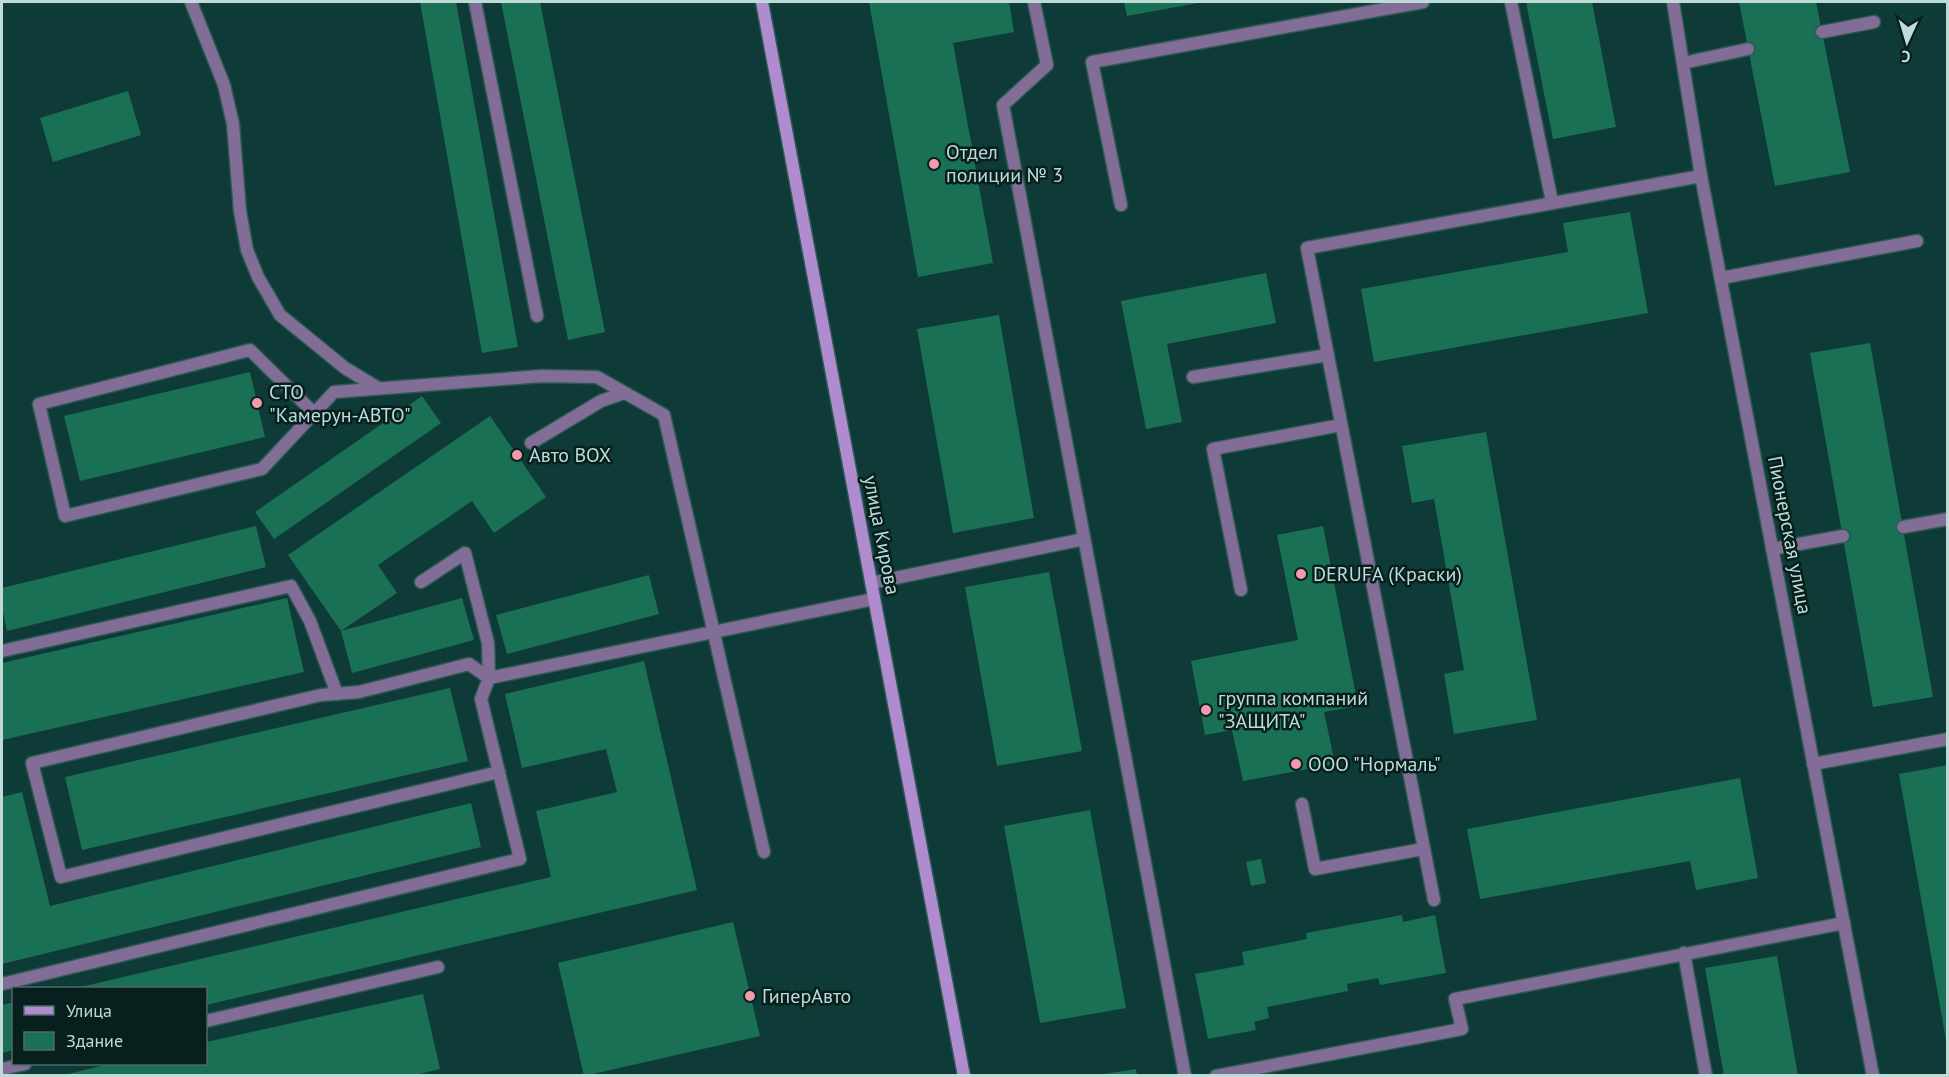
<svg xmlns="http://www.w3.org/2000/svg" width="1949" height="1077" font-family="'PT Sans',sans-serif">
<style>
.building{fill:#1a7055}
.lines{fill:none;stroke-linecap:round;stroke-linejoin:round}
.service-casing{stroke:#2e5854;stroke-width:15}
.minor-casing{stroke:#2e5854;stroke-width:15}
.secondary-casing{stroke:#2e5854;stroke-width:15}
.service{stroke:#826d97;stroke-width:12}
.minor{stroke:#826d97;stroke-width:12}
.secondary{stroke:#ae8ccf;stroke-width:12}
.poi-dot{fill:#f39aab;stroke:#071f1d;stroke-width:2}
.labels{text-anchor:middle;stroke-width:5;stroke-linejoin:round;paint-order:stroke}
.poi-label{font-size:20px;fill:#bfdbd8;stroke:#071f1d;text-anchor:start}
.street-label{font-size:20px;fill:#bfdbd8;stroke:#071f1d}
</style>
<rect width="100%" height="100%" fill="#0e3b37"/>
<g class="building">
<path d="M420,2H456L518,347L482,353Z"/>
<path d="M501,2H540L605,332L568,340Z"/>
<path d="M869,2H1009L1014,32L953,43L993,263L918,277Z"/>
<path d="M1124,2H1198V3L1127,16Z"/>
<path d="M1526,2H1592L1616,127L1553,139Z"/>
<path d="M1739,2H1816L1850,172L1775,186Z"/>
<path d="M128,91L141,135L53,162L40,118Z"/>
<path d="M1630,212L1648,313L1374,362L1361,289L1568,252L1563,223Z"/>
<path d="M1266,273L1276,323L1167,344L1182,422L1146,429L1121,301Z"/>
<path d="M999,315L1034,518L953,533L917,329Z"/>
<path d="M1870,343L1933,697L1873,707L1810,353Z"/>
<path d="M250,372L265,437L80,481L64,416Z"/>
<path d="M422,396L441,423L274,539L255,512Z"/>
<path d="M490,416L546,497L494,533L472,501L378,565L397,593L341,631L462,598L474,640L352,673L341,631L288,555Z"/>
<path d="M1486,432L1537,720L1454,734L1444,674L1464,670L1434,499L1412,503L1402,446Z"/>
<path d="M256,526L266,567L7,631L2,608V588Z"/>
<path d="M1323,526L1358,706L1324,712L1335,764L1243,781L1232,730L1205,735L1191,661L1298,640L1277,535Z"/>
<path d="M1049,572L1082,751L997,766L965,587Z"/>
<path d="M649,575L659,614L507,654L496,615Z"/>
<path d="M287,598L304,672L2,740V663Z"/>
<path d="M644,661L697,890L206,1005V988H76L551,877L536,811L617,792L606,749L522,768L505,694Z"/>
<path d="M450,688L468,761L82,850L65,777Z"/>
<path d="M1948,765V1040H1946L1899,774Z"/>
<path d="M1740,778L1758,878L1696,890L1690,861L1480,899L1467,829Z"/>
<path d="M22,792L50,906L471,803L481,847L2,964V797Z"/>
<path d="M1090,810L1126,1008L1040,1023L1004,826Z"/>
<path d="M1261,859L1266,883L1251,886L1246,862Z"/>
<path d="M1402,915L1403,922L1435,915L1446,973L1380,985L1378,978L1347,984L1348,991L1267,1007L1269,1018L1254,1022L1256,1030L1208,1039L1195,974L1244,965L1242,952L1307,939L1306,933Z"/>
<path d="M733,922L760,1036L584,1076L558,963Z"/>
<path d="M1777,956L1798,1076H1724L1705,968Z"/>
<path d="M423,994L440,1069L411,1076H60L109,1064H206V1042Z"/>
<path d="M14,1002V1050L2,1053V1005Z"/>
<path d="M1136,1069L1137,1076H1105L1104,1074Z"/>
</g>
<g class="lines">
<defs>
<g id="service">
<path d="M191,2L224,85L233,124L240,211L247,250L258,277L280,315L345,368L378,388"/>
<path d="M475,2L537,316"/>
<path d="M1034,2L1047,65L1003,105L1185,1076"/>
<path d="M1511,2L1552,202"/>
<path d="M1822,32L1874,22"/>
<path d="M1683,63L1748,49"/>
<path d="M1121,205L1092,62L1423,2"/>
<path d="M1721,278L1917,241"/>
<path d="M1193,377L1328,355"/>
<path d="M315,414L250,350L39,404L65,516L262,469L334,392L542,376L597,377L664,415L764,852"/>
<path d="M531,443L601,401L624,393"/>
<path d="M1903,527L1948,519"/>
<path d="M1772,549L1843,536"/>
<path d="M871,583L1084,539"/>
<path d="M1241,590L1213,449L1341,425"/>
<path d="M2,651L291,586L310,621L337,694"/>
<path d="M1813,764L1948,739"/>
<path d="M499,772L61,877L32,763L321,695L359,692L469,664L489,678L874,599"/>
<path d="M1302,804L1315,869L1423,849"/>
<path d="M1434,900L1307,248L1701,176"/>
<path d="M1684,953L1706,1076"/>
<path d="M2,984L520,859L481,699L489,678L488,643L465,553L421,582"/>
<path d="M206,1021L438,967"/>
<path d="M2,1069L25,1064"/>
<path d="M1216,1076L1462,1029L1455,999L1844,923"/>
</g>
<path id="minor" d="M1673,2L1701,176L1873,1076"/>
<path id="secondary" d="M762,2L964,1076"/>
</defs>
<use href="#service" class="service-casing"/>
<use href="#minor" class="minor-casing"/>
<use href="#secondary" class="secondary-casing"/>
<use href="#service" class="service"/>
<use href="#minor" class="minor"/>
<use href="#secondary" class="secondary"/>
</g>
<g class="poi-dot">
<circle cx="934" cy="164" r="6"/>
<circle cx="257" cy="403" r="6"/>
<circle cx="517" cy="455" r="6"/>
<circle cx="1301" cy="574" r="6"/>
<circle cx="1206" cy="710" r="6"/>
<circle cx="1296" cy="764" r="6"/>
<circle cx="750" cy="996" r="6"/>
</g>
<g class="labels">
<g class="poi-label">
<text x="946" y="159">Отдел<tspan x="946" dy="23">полиции № 3</tspan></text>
<text x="269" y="399">СТО<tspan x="269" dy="23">"Камерун-АВТО"</tspan></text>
<text x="529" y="462">Авто BOX</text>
<text x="1313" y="581">DERUFA (Краски)</text>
<text x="1218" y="705">группа компаний<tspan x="1218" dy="23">"ЗАЩИТА"</tspan></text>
<text x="1308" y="771">ООО "Нормаль"</text>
<text x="762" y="1003">ГиперАвто</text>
</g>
<g class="street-label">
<text transform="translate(882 535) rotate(79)" y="7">улица Кирова</text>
<text transform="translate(1790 535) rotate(79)" y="7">Пионерская улица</text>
</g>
</g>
<rect width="1949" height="1077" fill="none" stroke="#bfdbd8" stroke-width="6"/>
<rect x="12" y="987" width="195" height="78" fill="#071f1d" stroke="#516a68" stroke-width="1.5"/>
<rect x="24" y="1006" width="30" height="9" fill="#ae8ccf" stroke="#516a68" stroke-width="1.5"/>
<text x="66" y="1017" font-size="18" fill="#bfdbd8">Улица</text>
<rect x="24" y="1032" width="30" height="18" fill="#1a7055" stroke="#516a68" stroke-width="1.5"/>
<text x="66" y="1047" font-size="18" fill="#bfdbd8">Здание</text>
<g transform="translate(1907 42) rotate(184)" stroke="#071f1d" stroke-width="4.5" paint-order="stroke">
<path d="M0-4.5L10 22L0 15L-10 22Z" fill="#bfdbd8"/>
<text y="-9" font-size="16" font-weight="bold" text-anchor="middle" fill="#bfdbd8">С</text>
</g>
</svg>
